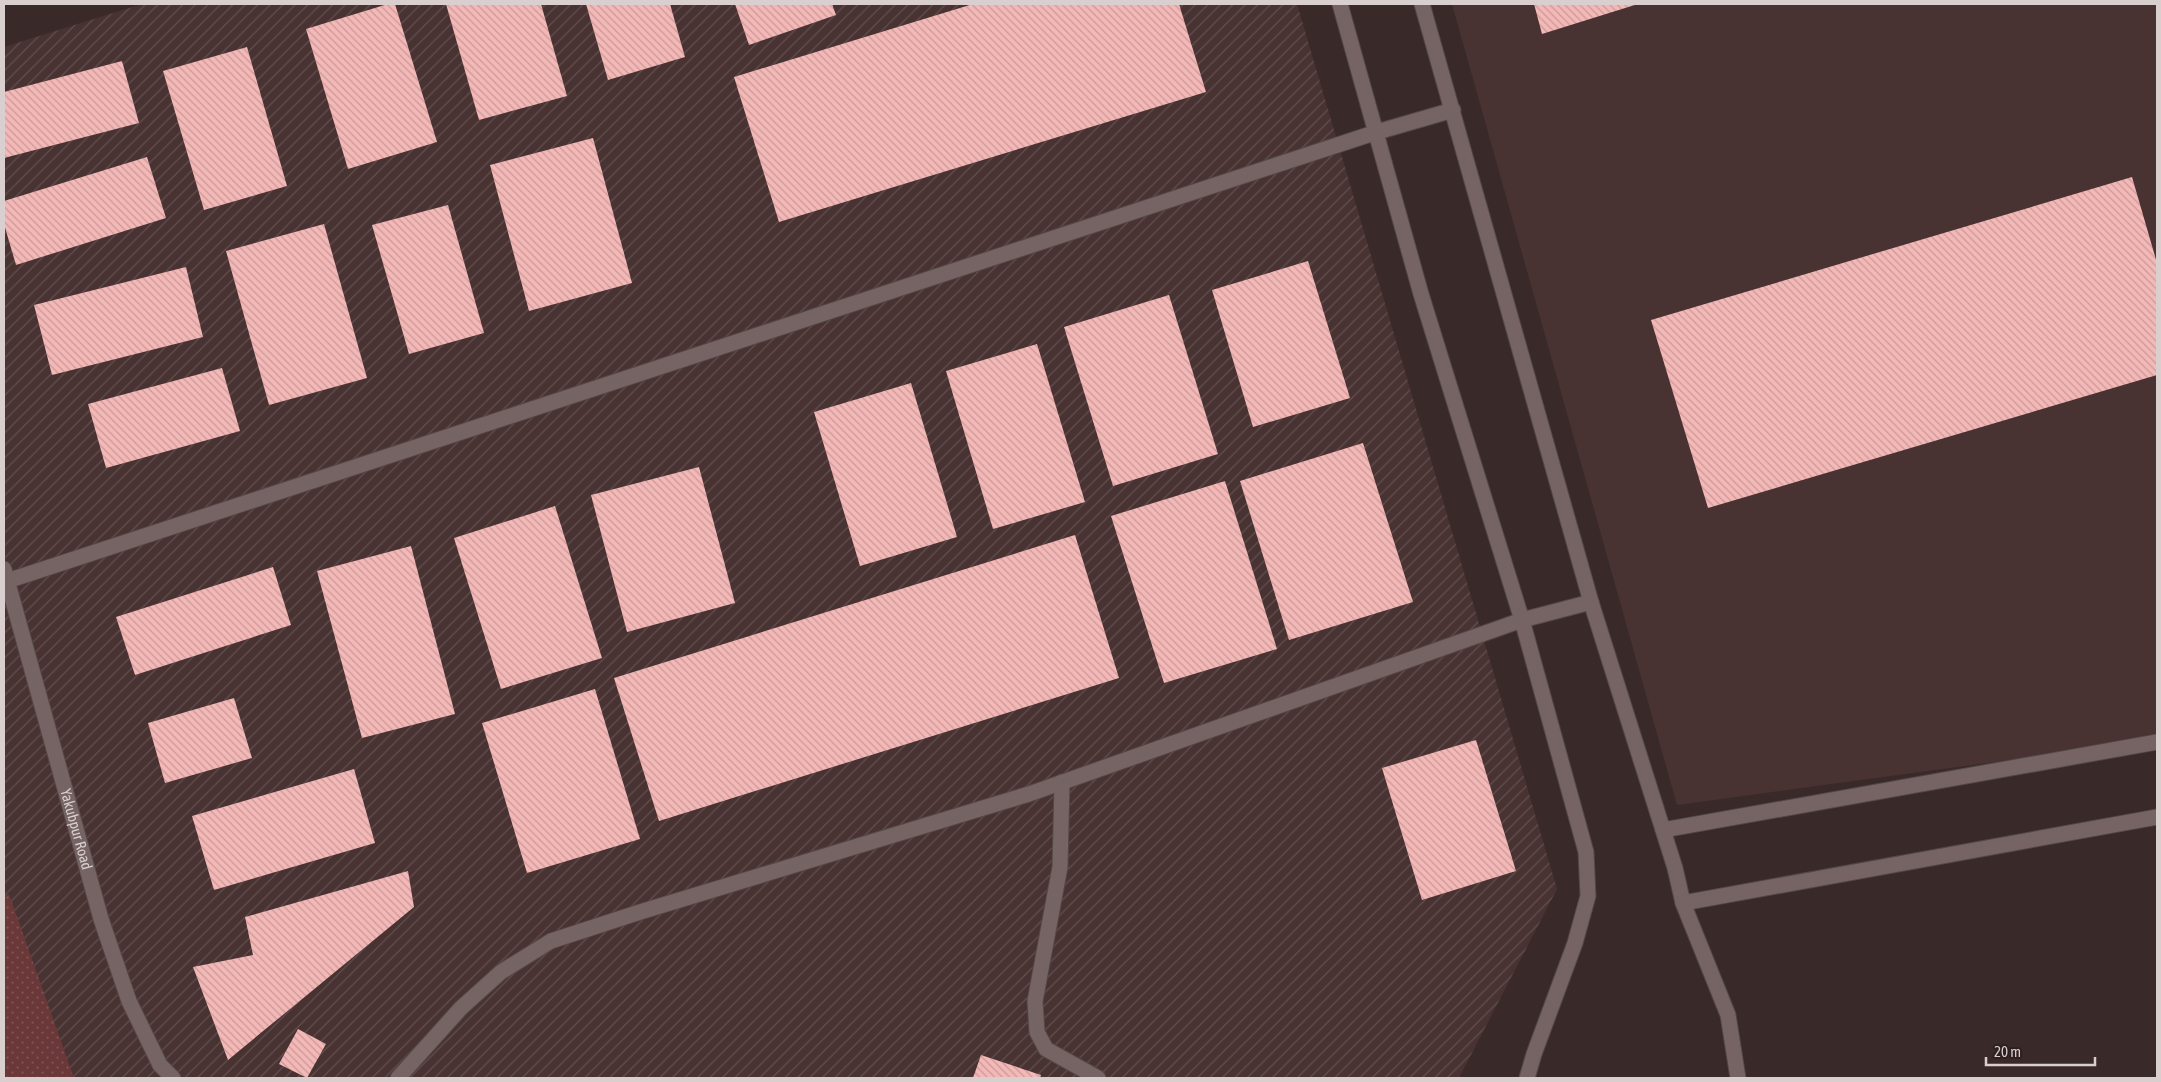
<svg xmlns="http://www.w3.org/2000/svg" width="2161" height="1082" font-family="'Asap Condensed',sans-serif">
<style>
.built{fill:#483232}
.industrial{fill:url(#industrial-furrows)}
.park{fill:url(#park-dots)}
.building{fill:url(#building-back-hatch)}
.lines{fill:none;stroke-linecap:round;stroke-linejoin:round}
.minor-casing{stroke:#534747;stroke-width:17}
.minor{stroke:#756463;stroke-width:15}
.labels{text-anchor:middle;stroke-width:5;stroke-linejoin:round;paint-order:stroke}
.street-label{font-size:15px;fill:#d9cfcf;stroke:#2e2020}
</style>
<defs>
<pattern id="industrial-furrows" width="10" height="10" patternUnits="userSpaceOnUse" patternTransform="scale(1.25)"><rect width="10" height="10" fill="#483232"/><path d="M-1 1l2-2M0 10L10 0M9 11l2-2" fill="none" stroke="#624f4f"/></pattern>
<pattern id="park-dots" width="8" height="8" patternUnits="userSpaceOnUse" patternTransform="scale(1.25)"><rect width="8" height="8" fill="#6a3839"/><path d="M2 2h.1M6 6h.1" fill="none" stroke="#7f5455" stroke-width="1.8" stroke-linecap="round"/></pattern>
<pattern id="building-back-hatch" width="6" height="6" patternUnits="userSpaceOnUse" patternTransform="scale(1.25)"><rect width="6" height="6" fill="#f4b8b7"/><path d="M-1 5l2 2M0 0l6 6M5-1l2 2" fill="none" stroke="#c79a99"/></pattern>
</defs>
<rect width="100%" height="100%" fill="#392a29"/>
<path class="built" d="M1452,4H2157V740L1677,805Z"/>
<path class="industrial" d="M142,4H1297L1557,889L1459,1078H4V47Z"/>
<path class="park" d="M9,894L74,1078H4V896Z"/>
<g class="building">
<path d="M388,4H395L437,142L348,169L306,29Z"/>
<path d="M446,4H541L567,96L479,120Z"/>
<path d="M586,4H670L685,57L608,80Z"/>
<path d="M735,4H832L836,15L749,45Z"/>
<path d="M973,4H1179L1206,92L779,222L734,77Z"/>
<path d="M1534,4H1638L1542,34Z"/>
<path d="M247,47L287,186L204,210L163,71Z"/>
<path d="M122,61L139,123L4,158V92Z"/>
<path d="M593,138L632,283L529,311L490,165Z"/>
<path d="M147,157L166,218L16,265L4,224V201Z"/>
<path d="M2132,177L2157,263V375L1708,508L1651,320Z"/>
<path d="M448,205L484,333L409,354L372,225Z"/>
<path d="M324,224L367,378L269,405L226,251Z"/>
<path d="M1308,261L1350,398L1253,427L1212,290Z"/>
<path d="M186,267L203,337L52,375L34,305Z"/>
<path d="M1169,295L1218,454L1113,486L1064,327Z"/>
<path d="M1037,344L1085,502L993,529L946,371Z"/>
<path d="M222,368L240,431L106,468L88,404Z"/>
<path d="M911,383L957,537L860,566L814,412Z"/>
<path d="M1363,443L1413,602L1289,640L1240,481Z"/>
<path d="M699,467L735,603L627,632L591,495Z"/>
<path d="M1225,481L1277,649L1164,683L1111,516Z"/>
<path d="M555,506L602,658L501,689L454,538Z"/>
<path d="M1075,535L1119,678L659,821L614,678Z"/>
<path d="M411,546L455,714L362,738L317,571Z"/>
<path d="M273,567L291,625L135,675L116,617Z"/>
<path d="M595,689L640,839L527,873L482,723Z"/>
<path d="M234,698L252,758L165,783L148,723Z"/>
<path d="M1476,740L1516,871L1422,900L1382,768Z"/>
<path d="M354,769L375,843L214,890L192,816Z"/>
<path d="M408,871L414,907L228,1060L193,967L253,955L245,917Z"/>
<path d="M298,1029L326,1044L307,1078L279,1064Z"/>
<path d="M981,1055L1041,1075L1040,1078H973Z"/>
</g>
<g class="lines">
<defs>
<g id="minor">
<path d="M1340,4L1421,294L1522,620L1586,852L1588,896L1575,943L1534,1054L1527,1078"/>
<path d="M1422,4L1591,602L1675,868L1683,903L1728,1015L1738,1078"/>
<path id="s1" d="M4,569L101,919L129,1001L160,1065L173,1078"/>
<path d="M4,582L1377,132L1453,110"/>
<path d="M1062,782L1060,867L1035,1001L1037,1032L1046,1049L1098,1078"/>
<path d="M1663,830L2157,742"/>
<path d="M1683,903L2157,817"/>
<path d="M398,1078L461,1008L501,972L551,941L640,912L1029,794L1522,620L1591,602"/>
</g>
</defs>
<use href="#minor" class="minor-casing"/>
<use href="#minor" class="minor"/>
</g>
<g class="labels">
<g class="street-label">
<text dy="5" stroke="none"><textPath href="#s1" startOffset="270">Yakubpur Road</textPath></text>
</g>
</g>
<rect width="2161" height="1082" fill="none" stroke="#d9cfcf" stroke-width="10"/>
<path d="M1986 1057v8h109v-8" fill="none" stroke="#d9cfcf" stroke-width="2.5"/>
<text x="1994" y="1057" font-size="15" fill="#d9cfcf" stroke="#2e2020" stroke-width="4" paint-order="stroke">20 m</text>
</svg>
